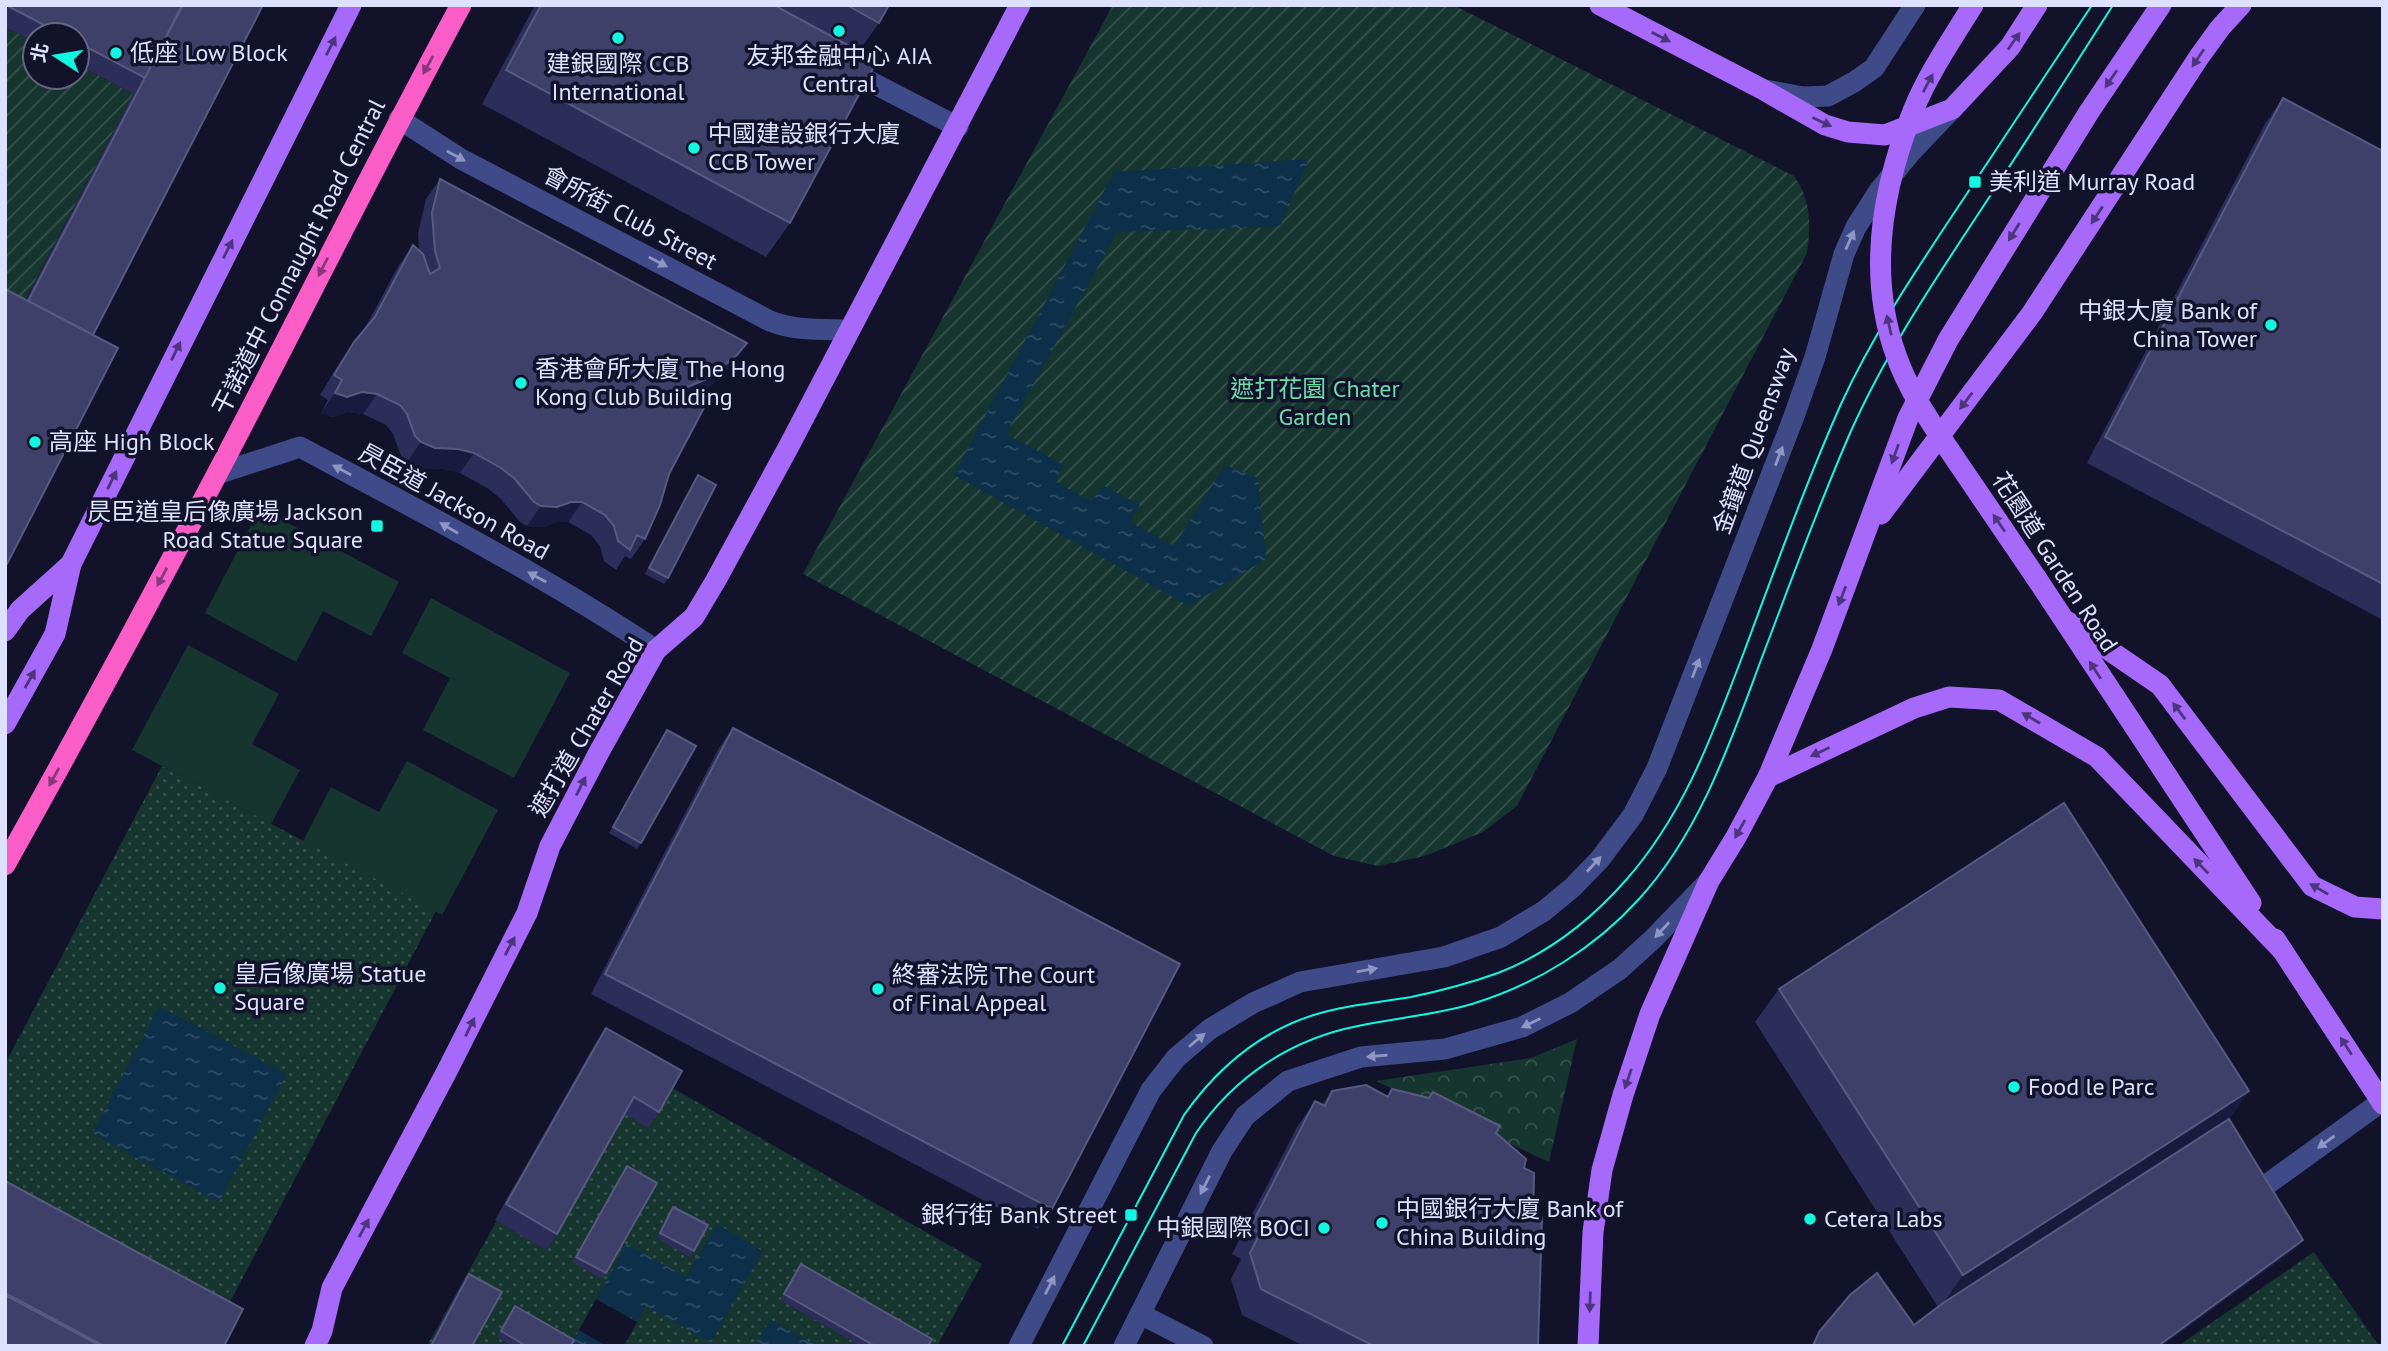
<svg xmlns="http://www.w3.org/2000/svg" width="2388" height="1351" font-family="'PT Sans','Noto Sans TC',sans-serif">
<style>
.grass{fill:#15352e}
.forest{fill:url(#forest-crowns)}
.park{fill:url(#park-dots)}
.garden{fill:url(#garden-furrows)}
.water{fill:url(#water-ripples)}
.pier{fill:#12132b}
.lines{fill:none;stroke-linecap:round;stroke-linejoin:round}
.minor{stroke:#3f4b89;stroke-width:21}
.major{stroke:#a669fa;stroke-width:21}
.highway{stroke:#fa5dc8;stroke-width:21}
.tram{stroke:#11f7e0;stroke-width:2}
.major-bridge{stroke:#a669fa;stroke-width:21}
.wall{fill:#2c2d58}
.shaded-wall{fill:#1a1a3f}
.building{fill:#3f406a;stroke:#585981;stroke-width:2}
.oneway{fill:#4d357e}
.oneway2{fill:#86387a}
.oneway3{fill:#8e96c4}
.poi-dot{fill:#11f7e0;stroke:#12132b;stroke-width:2.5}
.labels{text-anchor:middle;stroke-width:7;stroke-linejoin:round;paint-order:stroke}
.poi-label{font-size:24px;fill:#dee1fe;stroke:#12132b;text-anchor:start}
.street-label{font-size:24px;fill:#dee1fe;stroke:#12132b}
.park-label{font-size:24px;fill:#6adda9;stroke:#12132b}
</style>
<defs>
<pattern id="forest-crowns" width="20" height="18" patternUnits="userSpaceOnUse" patternTransform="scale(1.75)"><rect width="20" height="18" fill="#15352e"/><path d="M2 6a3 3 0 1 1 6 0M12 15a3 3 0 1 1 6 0" fill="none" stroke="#37524d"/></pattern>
<pattern id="park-dots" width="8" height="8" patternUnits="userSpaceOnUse" patternTransform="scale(1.75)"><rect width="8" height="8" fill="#15352e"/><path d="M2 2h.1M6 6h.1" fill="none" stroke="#37524d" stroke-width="1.8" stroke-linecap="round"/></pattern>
<pattern id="garden-furrows" width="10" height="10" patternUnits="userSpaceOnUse" patternTransform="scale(1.75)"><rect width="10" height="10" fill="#15352e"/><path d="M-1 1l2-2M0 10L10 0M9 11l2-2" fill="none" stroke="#37524d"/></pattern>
<pattern id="water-ripples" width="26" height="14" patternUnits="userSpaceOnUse" patternTransform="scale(1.75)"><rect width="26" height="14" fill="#0d2f49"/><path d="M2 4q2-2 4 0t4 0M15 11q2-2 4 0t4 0" fill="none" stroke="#304d64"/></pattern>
</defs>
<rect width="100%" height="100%" fill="#12132b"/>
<g class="grass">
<path d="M260,508L399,582L371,636L323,611L296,662L205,613Z"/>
<path d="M431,598L570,673L514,778L423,730L450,678L402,653Z"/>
<path d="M188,645L279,694L252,744L300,770L271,824L132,750Z"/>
<path d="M407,761L498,810L442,915L303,841L331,787L379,812Z"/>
</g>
<path class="forest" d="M1577,1039L1549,1162L1376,1081L1531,1058Z"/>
<g class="park">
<path d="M162,766L436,911L230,1302L5,1182V1064Z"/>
<path d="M595,1044L982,1264L937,1346H427Z"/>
<path d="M2314,1252L2379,1346H2178Z"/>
</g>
<g class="garden">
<path d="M1113,5H1453L1794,176C1811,200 1811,224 1807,253L1517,806L1483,832L1425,856L1378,866L1334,856L803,574Z"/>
<path d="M5,27L35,42V77H77V64L133,94L7,335L5,334Z"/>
</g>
<g class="water">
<path d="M1309,159L1280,227L1117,232L1006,434L1064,465L1055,481L1090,501L1104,486L1140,505L1130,522L1174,546L1225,465L1258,478L1266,559L1189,606L954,475L1114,172Z"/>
<path d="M159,1006L287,1074L219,1202L92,1134Z"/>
<path d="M717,1224L763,1251L711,1343L646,1306L624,1346H570L627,1244L686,1277Z"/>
<path d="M770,1319L817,1346H818H755Z"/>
</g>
<path class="pier" d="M596,1299L637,1322L624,1346H606L579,1330Z"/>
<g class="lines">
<g class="minor">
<path d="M842,67L958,127"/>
<path d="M1765,90L1803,97L1828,96L1854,82L1874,68L1915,5"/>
<path d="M399,119L461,159L770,321C794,331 823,329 849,330"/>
<path d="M217,474L300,447C420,511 543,575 656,650"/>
<path d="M2247,1199L2381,1102"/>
<path d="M1140,1314L1203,1346"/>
<path d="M1019,1346L1151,1090L1176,1058L1210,1029L1253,1003L1300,982L1444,957L1501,937L1544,911L1573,887L1600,859L1633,815L1657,768L1793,419L1815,357L1844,254L1856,227L1879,191L1910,153L1952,109"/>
<path d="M1124,1346L1222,1151L1245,1116L1288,1081L1361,1057L1445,1049L1522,1027L1570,1003L1620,969L1653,939L1708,882"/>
</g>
<g class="major">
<path d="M1600,5L1762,89L1825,125L1848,132L1885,135L1952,109L2010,47L2037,5"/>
<path d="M1881,514L2032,313L2199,57L2220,28L2241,5"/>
<path d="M2037,579L2251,903"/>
<path d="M2068,622L2160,685L2312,886L2355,907L2383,909"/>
<path d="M5,631L20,610L71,564"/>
<path d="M5,724L55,634L71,564L351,5"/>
<path d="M1768,777L1914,708L1949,697L1999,700L2097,757L2282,950"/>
<path d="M2275,939L2383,1104"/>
<path d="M315,1346L322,1331L332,1288L447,1071L527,913L550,846L598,754L656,650L694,617L716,580L789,446L1020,5"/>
<path d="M1588,1346L1593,1232L1602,1170L1623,1095L1650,1014L1709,881L1736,837L1768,777L1822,649L1908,418L1948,340L2089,112L2161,5"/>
</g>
<path class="highway" d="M5,865C77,736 148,605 217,474C299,318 377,160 461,5"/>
<g class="tram">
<path d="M1062,1346L1184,1115C1220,1064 1267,1026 1328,1011C1355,1004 1383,1002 1411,997C1440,991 1470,983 1498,973C1549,953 1591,920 1626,880C1685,813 1713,733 1744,652C1775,569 1805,485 1841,404C1875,330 1921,263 1966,195C2008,132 2050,69 2092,5"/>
<path d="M1083,1346L1196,1133C1234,1077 1291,1039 1358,1026C1396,1018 1434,1015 1472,1004C1535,985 1595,948 1639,899C1700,832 1730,743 1761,660C1790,584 1818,506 1851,431C1889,346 1941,271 1992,193C2033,131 2073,68 2113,5"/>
</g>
<path class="major-bridge" d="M1973,5C1952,39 1928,74 1913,111C1882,189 1867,274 1896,355C1909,393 1934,427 1956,460C1983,500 2010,540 2037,579"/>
</g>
<g class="wall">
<path d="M5,5H263L93,335L7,564L5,567V289L26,300L133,94L77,64V35H35V42L5,27Z"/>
<path d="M535,5H889L879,23L859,51L790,223L766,257L482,104Z"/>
<path d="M2283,98L2383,151V620L2087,463L2265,124Z"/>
<path d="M440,179L747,343L723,375L695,398L669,474L645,539L631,559L625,556L616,570L604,561L600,546L591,535L568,522H557L543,527L527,526L520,522L500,498L487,488L460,473L444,469L421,468L407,462L401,456L393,434L386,425L363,414L348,412L333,417L321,413L328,400L320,395L340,362L365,328L399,265L413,245L419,250L418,233L426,199Z"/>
<path d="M698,475L668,578L664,584L645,574Z"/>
<path d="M733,728L1052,1209L1038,1229L591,994L719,748Z"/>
<path d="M667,730L641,843L637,849L609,833Z"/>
<path d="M1779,989L2249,1091L2229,1119L2299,1246L2162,1346H1811L1819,1332L1914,1325L1938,1307L1755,1022Z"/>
<path d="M606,1028L659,1112L648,1128L625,1114L557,1234L546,1250L495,1220L595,1044Z"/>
<path d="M1392,1089L1496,1133L1524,1168L1533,1217L1538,1346H1304L1242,1315L1231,1279L1241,1259L1232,1254L1297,1127L1315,1101L1322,1105L1332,1091L1387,1096Z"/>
<path d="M627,1166L606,1273L602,1279L572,1262Z"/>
<path d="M5,1181L224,1346H5Z"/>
<path d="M673,1207L694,1251L690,1257L656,1238Z"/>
<path d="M801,1264L928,1346H861L780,1300Z"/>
<path d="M469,1274L472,1346H429L461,1285Z"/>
<path d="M515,1306L571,1346H512L497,1337Z"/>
</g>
<g class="shaded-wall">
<path d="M747,343L723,375L693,399L659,413L673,393Z"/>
<path d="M362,392L377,394L363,414L348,412L333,417L321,413L335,393Z"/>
<path d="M421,442L458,449L474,453L460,473L444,469L421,468L407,462Z"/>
<path d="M571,502H582L568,522H557L543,527L527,526L541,506Z"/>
<path d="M2249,1091L2225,1124L1939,1309L1963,1275Z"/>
<path d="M2303,1240L2299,1246L2162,1346H2158Z"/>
</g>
<g class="building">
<path d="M6,5H182L145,78L77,42V35H63Z"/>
<path d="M183,5H263L93,335L28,301Z"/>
<path d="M541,5H774L877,61L790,223L506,70Z"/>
<path d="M847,5H889L879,23Z"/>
<path d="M2283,98L2383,151V584L2105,437Z"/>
<path d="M440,179L747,343L737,355L707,379L673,393L674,403L695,398L707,402L669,474L660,505L645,539L637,535L630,550L618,541L614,526L605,515L582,502H571L557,507L541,506L534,502L514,478L501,468L474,453L458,449L435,448L421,442L415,436L407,414L400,405L377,394L362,392L347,397L335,393L342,380L334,375L354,342L375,317L413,245L423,254L430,274L440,268L435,251L432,213Z"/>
<path d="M5,289L118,348L7,564L5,563Z"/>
<path d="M698,475L716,485L668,578L649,568Z"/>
<path d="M733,728L1180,964L1052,1209L605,974Z"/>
<path d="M667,730L696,746L641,843L613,827Z"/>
<path d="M2064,803L2249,1091L1963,1275L1779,989Z"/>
<path d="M606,1028L682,1071L659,1112L634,1097L557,1234L506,1204Z"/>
<path d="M1366,1085L1388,1097L1392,1089L1429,1098L1433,1092L1500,1126L1496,1133L1526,1159L1524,1168L1534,1173L1533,1217H1542L1538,1346H1374L1261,1289L1250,1253L1260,1233L1250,1228L1315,1101L1325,1106L1332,1091Z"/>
<path d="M2229,1119L2303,1240L2158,1346H1813L1819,1332L1850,1295L1877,1273L1914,1325L1943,1303Z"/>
<path d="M627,1166L657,1183L606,1273L576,1257Z"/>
<path d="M5,1181L243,1309L224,1346H104L5,1293Z"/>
<path d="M673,1207L708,1225L694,1251L660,1233Z"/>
<path d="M801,1264L932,1339L928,1346H875L784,1294Z"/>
<path d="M469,1274L502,1292L472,1346H431Z"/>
<path d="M5,1295L101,1346H5Z"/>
<path d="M515,1306L574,1340L571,1346H526L501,1331Z"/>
</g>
<defs><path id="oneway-solid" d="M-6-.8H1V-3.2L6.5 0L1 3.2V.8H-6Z" transform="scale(1.75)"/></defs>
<g class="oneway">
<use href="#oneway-solid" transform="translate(1661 37) rotate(27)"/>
<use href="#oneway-solid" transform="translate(2014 41) rotate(-55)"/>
<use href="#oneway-solid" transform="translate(331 46) rotate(-63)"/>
<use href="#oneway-solid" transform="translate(2198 58) rotate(124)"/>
<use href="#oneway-solid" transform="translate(2111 79) rotate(124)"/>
<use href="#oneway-solid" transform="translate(1928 83) rotate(-62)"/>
<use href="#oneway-solid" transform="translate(1822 122) rotate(25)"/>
<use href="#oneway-solid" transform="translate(2097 215) rotate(123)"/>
<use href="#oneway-solid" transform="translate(2014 232) rotate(122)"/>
<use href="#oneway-solid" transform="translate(228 249) rotate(-63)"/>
<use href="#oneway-solid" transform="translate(1889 325) rotate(-103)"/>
<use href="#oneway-solid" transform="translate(176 351) rotate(-64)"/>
<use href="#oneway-solid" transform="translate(1966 401) rotate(127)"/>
<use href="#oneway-solid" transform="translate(1895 454) rotate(110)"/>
<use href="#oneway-solid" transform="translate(112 480) rotate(-64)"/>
<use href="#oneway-solid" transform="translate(1999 523) rotate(-124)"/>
<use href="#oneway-solid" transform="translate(1842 596) rotate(111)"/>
<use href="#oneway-solid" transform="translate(2095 670) rotate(-123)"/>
<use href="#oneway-solid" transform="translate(30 679) rotate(-61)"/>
<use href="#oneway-solid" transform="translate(2179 711) rotate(-127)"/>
<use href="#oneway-solid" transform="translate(2031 718) rotate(-150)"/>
<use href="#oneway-solid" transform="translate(1820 752) rotate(155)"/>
<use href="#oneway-solid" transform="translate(581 786) rotate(-63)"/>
<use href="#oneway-solid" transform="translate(1740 829) rotate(119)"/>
<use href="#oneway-solid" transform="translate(2201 866) rotate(-134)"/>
<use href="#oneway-solid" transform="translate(2319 889) rotate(-150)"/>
<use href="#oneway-solid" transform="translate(510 946) rotate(-62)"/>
<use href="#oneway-solid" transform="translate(470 1027) rotate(-64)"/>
<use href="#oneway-solid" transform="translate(2346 1046) rotate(-123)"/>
<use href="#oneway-solid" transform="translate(1628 1079) rotate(109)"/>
<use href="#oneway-solid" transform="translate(364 1228) rotate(-62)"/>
<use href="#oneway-solid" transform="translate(1590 1302) rotate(92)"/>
</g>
<g class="oneway2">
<use href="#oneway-solid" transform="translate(428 65) rotate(119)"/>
<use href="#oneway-solid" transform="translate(323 267) rotate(117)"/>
<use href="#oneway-solid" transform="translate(162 577) rotate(118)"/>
<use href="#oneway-solid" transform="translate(54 777) rotate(119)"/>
</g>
<g class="oneway3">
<use href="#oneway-solid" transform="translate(456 156) rotate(29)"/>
<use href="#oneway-solid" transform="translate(1850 240) rotate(-66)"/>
<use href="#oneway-solid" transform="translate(658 262) rotate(28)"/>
<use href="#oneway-solid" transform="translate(1779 456) rotate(-69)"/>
<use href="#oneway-solid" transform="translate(342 470) rotate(-152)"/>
<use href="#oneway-solid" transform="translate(449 528) rotate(-150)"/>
<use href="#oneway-solid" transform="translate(537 577) rotate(-151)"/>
<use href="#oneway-solid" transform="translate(1696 668) rotate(-69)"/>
<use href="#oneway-solid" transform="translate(1594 864) rotate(-47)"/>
<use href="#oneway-solid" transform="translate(1662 930) rotate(133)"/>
<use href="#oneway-solid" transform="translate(1367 970) rotate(-10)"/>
<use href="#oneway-solid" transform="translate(1531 1023) rotate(154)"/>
<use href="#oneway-solid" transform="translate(1197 1040) rotate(-40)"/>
<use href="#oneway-solid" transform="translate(1377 1056) rotate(175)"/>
<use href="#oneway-solid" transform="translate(2326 1142) rotate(144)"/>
<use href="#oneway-solid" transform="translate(1205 1185) rotate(117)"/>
<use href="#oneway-solid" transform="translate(1050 1285) rotate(-63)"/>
</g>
<g class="poi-dot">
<circle cx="839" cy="31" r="7"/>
<circle cx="618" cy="38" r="7"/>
<circle cx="116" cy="53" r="7"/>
<circle cx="694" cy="148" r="7"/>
<rect x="1968" y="175" width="14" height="14" rx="3.5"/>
<circle cx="2271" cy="325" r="7"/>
<circle cx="521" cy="383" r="7"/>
<circle cx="35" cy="442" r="7"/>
<rect x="370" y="519" width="14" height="14" rx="3.5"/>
<circle cx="220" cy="988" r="7"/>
<circle cx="878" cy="989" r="7"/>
<circle cx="2014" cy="1087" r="7"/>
<rect x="1124" y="1208" width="14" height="14" rx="3.5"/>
<circle cx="1810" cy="1219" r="7"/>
<circle cx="1382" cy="1223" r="7"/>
<circle cx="1324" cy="1228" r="7"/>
</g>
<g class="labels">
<g class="poi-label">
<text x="130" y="61">低座 Low Block</text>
<text x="839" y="64" text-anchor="middle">友邦金融中心 AIA<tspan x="839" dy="28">Central</tspan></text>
<text x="618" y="72" text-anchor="middle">建銀國際 CCB<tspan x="618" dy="28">International</tspan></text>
<text x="708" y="142">中國建設銀行大廈<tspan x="708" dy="28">CCB Tower</tspan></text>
<text x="1989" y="190">美利道 Murray Road</text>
<text x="2257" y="319" text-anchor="end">中銀大廈 Bank of<tspan x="2257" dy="28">China Tower</tspan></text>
<text x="535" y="377">香港會所大廈 The Hong<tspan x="535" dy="28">Kong Club Building</tspan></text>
<text x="49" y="450">高座 High Block</text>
<text x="363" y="520" text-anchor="end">昃臣道皇后像廣場 Jackson<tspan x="363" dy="28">Road Statue Square</tspan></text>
<text x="234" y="982">皇后像廣場 Statue<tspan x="234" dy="28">Square</tspan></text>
<text x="892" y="983">終審法院 The Court<tspan x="892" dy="28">of Final Appeal</tspan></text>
<text x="2028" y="1095">Food le Parc</text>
<text x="1396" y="1217">中國銀行大廈 Bank of<tspan x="1396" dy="28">China Building</tspan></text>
<text x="1117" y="1223" text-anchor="end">銀行街 Bank Street</text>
<text x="1824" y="1227">Cetera Labs</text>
<text x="1310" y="1236" text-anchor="end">中銀國際 BOCI</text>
</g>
<g class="street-label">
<text transform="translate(630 218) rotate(28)" y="8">會所街 Club Street</text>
<text transform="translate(299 257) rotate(-63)" y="8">干諾道中 Connaught Road Central</text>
<text transform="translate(1754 441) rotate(-70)" y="8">金鐘道 Queensway</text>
<text transform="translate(454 502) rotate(29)" y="8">昃臣道 Jackson Road</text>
<text transform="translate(2055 562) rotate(57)" y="8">花園道 Garden Road</text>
<text transform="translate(587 727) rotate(-60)" y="8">遮打道 Chater Road</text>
</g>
<g class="park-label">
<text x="1315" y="397">遮打花園 Chater<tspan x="1315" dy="28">Garden</tspan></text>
</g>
</g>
<rect width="2388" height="1351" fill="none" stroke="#dee1fe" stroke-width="14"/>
<g transform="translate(56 56) rotate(282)"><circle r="33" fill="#12132b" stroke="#64657f" stroke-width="2"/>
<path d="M0-5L12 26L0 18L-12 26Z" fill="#11f7e0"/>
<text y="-10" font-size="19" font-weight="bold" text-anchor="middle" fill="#dee1fe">北</text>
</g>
</svg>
